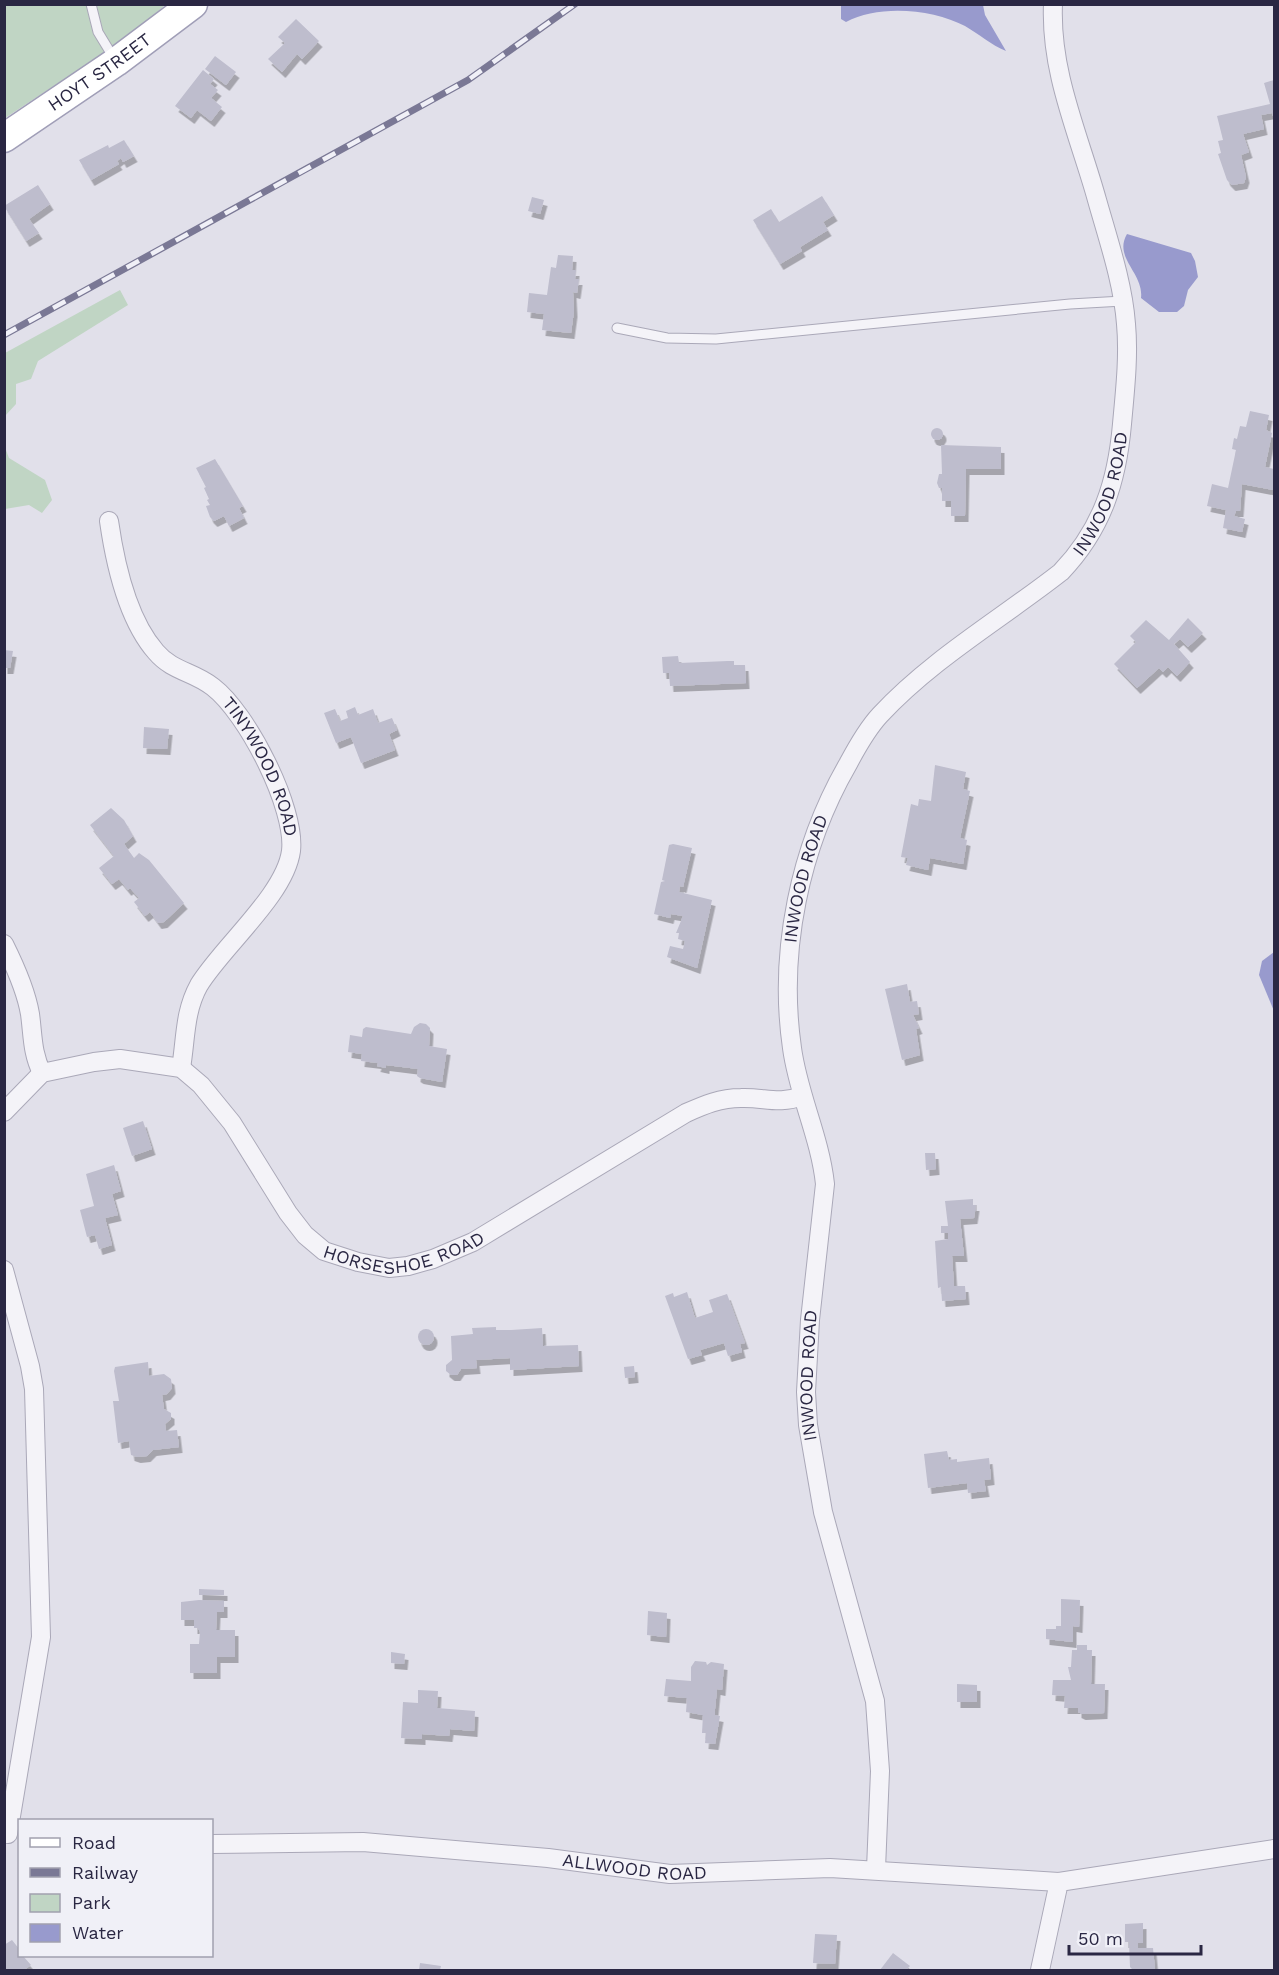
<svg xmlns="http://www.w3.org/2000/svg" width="1279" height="1975" font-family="'Work Sans',sans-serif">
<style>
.green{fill:#c0d5c4}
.water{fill:#989acd}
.building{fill:#bebdcd;filter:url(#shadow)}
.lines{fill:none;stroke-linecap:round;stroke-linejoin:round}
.service-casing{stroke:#aaa8b8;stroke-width:11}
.minor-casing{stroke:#aaa8b8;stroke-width:20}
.primary-casing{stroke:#a09eb7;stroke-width:31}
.service{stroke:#f4f3f8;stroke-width:9}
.minor{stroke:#f4f3f8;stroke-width:18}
.primary{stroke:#fff;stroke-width:28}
.rail-casing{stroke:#7a7895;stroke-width:7}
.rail{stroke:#f0f0f7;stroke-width:4.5;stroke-dasharray:14;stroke-linecap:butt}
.labels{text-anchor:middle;stroke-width:6;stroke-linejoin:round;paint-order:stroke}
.street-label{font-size:18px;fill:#2a2743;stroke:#f0f0f7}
</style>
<defs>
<filter id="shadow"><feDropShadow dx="3.5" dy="6" stdDeviation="0" flood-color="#0004"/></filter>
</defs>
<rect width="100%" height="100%" fill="#e1e0ea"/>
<g class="green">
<path d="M5,5H165L133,34L5,118Z"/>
<path d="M120,290L128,305L38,361L31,379L16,384V404L5,416V353Z"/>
<path d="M4,445L9,458L45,480L52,500L42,513L29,505L5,509Z"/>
</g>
<g class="water">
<path d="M841,5H983L985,15L1006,51C991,45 979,34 965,26C933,9 879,4 846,22L841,19Z"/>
<path d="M1127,234L1191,253L1195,261L1198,277L1188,290L1184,306L1177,312H1159L1141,298C1144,273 1113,258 1127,234Z"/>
<path d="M1274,952V1011L1259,975L1262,961Z"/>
</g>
<g class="building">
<path d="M296,19L319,41L302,59L297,54L282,72L268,59L285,43L278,37Z"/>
<path d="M215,56L236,72L226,85L205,69Z"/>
<path d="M203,70L214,79L210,84L218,90L211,98L222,107L211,121L197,110L191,118L175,106Z"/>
<path d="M1274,80V119L1272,113L1261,115L1264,129L1243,134L1249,152L1241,155L1246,177L1244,183L1232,185L1227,180L1218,154L1221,153L1218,141L1223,140L1217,116L1270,104L1264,83Z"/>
<path d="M124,140L134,156L123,162L121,158L117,161L119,164L91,180L79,160L108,145L109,148Z"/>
<path d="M38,185L50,204L29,219L39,233L26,241L4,206Z"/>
<path d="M822,196L834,215L823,222L828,230L800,247L802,251L780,264L753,220L771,209L779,222Z"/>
<path d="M532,197L544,200L540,214L528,211Z"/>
<path d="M558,255L573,256L572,270H576L575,279H579L577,293L573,292L574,311L571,333L542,330L544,314L527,312L529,293L547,295L551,267L556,268Z"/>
<path d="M1250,411L1269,415L1266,430L1272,433L1265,467L1274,469V490L1242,484L1240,511H1236L1234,516L1245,519L1242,532L1223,528L1226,510L1207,506L1212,484L1228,488L1236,450L1232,449L1234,438L1237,439L1240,426L1246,427Z"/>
<circle cx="937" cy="434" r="6"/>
<path d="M941,445L1001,447V469H966L965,516H951V501H942V488H939L937,483L939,474H942Z"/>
<path d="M215,459L243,506L239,508L244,518L229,526L224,516L214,521L210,517L206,506L210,505L207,500L209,499L204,488L206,487L196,468Z"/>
<path d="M1188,618L1203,633L1188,647L1180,639L1174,644L1190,662L1177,676L1168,667L1163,672L1159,668L1137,688L1114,664L1136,642L1130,636L1146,620L1169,640Z"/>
<path d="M4,650L13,651L10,668H4Z"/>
<path d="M678,656L679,663L728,661H734V665H745L746,683L670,686L669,673H663L662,657Z"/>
<path d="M355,707L358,715L373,709L378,723L392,718L397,730L389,734L395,750L361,763L351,737L336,743L324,713L335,709L340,721L348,718L346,711Z"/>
<path d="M144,727L169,729L167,749L143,748Z"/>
<path d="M935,765L966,772L963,789L970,791L960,838L967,840L963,864L930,858L928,870L906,865L908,858L901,857L911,804L918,806L919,799L931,801Z"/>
<path d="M111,808L124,820L133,836L124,844L134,858L139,853L149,860L184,903L164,922L158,923L150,912L145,916L134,902L139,898L130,888L128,890L119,879L112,884L99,868L114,856L90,825Z"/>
<path d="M673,844L692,848L683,887L680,886L679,892L712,900L697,968L667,957L670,946L683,949L685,941L678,939L679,933H676L683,916L671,914L670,918L654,914L661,882L665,881L662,880L669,845Z"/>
<path d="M907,984L910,1002L917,1001L919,1014L913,1015L919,1028L916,1029L920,1055L902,1060L885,989Z"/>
<path d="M420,1023L426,1024L430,1028L429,1046L447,1049L442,1082L420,1078L417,1076L418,1069L386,1065V1068L377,1066L378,1063L361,1061L362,1054L348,1052L350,1035L362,1037L363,1029L366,1027L411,1034L414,1027Z"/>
<path d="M143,1121L152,1149L132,1156L123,1128Z"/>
<path d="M925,1153H935L936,1169L926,1170Z"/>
<path d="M114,1165L121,1191L112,1194L118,1215L105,1218L112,1245L99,1249L95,1235L87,1237L80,1210L94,1206L86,1174Z"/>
<path d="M973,1199V1205H976L974,1218L960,1219L964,1256H952L954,1286H965L966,1299L942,1301L941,1287L938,1288L935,1241L948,1239V1233H941V1226H948L945,1201Z"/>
<path d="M687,1292L695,1318L713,1312L709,1300L727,1294L745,1343L740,1344L742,1352L728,1356L724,1343L700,1350L702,1355L688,1359L665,1296L673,1293L674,1297Z"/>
<path d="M496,1327V1330H511L542,1328L543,1346L578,1345L579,1366L510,1370V1358L476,1360L477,1368L461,1369L457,1375H451L446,1371V1365L452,1360L451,1336L473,1334L472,1328Z"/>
<circle cx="426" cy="1337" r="8"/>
<path d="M148,1362L149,1376L164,1374L171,1379L172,1388L167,1394L162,1395L164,1409L171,1413V1419L165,1424L166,1431L177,1430L179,1447L153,1450L147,1456L137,1457L131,1455L129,1441L118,1443L113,1401H119L114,1371L115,1367Z"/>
<path d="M634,1366L635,1377L625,1378L624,1367Z"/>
<path d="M947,1451L949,1460L957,1459V1462L989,1458L991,1479L984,1480L986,1491L968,1493L967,1483L928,1488L924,1454Z"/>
<path d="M199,1589L224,1590V1595H199Z"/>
<path d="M1061,1599L1080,1600L1079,1627L1073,1626V1642L1046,1639V1629H1056V1626H1061Z"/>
<path d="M199,1600L224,1601V1612H217L216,1630H235V1657H217V1673H190V1644H199L200,1632L198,1628H194V1620H181V1602Z"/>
<path d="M648,1611L667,1613L666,1637L647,1635Z"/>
<path d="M1077,1645H1087V1650H1092L1091,1684H1105L1104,1713L1082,1714L1078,1712V1708H1064L1065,1696L1052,1695L1053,1680H1071L1068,1667H1071L1072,1650H1077Z"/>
<path d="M391,1652L405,1654L404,1664L391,1663Z"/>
<path d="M695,1661L706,1662L707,1665L711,1662L724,1664L722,1690L717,1689L715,1709V1715L720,1716L715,1744L705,1743L706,1733H702L703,1715L686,1712L687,1698L664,1696L666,1679L691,1681V1667Z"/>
<path d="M957,1684L977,1685V1702H957Z"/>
<path d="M418,1690L438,1691L437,1708L475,1711L474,1731L450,1729L449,1736L422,1734V1739L401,1738L403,1702L418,1703Z"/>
<path d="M1143,1923V1943H1138V1948H1153L1155,1970H1133L1130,1967L1129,1942H1125V1924Z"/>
<path d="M815,1934L837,1935L835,1964L813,1963Z"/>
<path d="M12,1940L20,1950V1956H23L31,1965L24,1970H4V1945Z"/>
<path d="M893,1953L910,1966L906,1970H880Z"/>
<path d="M420,1963L441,1966L440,1970H419Z"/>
</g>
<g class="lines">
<defs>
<g id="service">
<path d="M91,4L98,32L115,60"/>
<path d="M617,328L667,338L716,339L1070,304L1123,301"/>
</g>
<g id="minor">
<path id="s1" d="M109,521C115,563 127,619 156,652C173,672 193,671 213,687C247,713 296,808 291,851C285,895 222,947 199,985C184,1012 186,1039 181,1068"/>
<path d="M4,944C15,966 26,990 30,1014C33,1036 32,1053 42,1073"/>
<path id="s2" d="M4,1112L42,1073L94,1062L120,1059L181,1068L201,1085L232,1123L288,1213L305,1235L324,1251L358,1262L389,1268L408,1266L433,1259L473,1242L686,1113C704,1105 720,1098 741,1098C765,1097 778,1105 802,1096"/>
<path d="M4,1270L30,1366L34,1389L41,1637L8,1834"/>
<path id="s3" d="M212,1844L363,1842L548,1858L670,1874L830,1868L1059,1882"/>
<path id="s4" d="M876,1869L880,1771L875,1701L823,1512L808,1425L806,1392L810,1320L825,1184C820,1137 798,1094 792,1048C778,951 800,847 848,764C857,747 867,729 880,715C932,659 1001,619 1061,572C1102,529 1117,482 1122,424C1125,391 1129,356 1126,324C1123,283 1108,239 1097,200C1079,135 1050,73 1053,4"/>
<path d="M1040,1970L1059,1882L1274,1849"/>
</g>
<g id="primary">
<path id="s5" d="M4,138L116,62L193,4"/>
</g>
</defs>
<use href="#service" class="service-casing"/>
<use href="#minor" class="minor-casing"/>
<use href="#primary" class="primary-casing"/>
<use href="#service" class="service"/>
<use href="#minor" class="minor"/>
<use href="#primary" class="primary"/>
<defs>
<path id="rail" d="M4,335L468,80L575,4"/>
</defs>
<use href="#rail" class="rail-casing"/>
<use href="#rail" class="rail"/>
</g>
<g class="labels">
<g class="street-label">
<text dy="6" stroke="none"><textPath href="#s5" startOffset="116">HOYT STREET</textPath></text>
<text dy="6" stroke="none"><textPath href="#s4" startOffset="1509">INWOOD ROAD</textPath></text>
<text dy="6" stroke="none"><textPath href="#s1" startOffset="303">TINYWOOD ROAD</textPath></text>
<text dy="6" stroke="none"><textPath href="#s4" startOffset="1006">INWOOD ROAD</textPath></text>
<text dy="6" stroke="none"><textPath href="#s2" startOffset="513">HORSESHOE ROAD</textPath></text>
<text dy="6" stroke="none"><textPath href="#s4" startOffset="502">INWOOD ROAD</textPath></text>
<text dy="6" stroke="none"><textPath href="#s3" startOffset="424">ALLWOOD ROAD</textPath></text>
</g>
</g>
<rect width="1279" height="1975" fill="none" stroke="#2a2743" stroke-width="12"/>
<rect x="18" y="1819" width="195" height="138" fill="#f0f0f7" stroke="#a1a0af" stroke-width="1.5"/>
<rect x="30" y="1838" width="30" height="9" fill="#ffffff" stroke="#a1a0af" stroke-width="1.5"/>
<text x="72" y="1849" font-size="18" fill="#2a2743">Road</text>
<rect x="30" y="1868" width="30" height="9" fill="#7a7895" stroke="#a1a0af" stroke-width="1.5"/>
<text x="72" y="1879" font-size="18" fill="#2a2743">Railway</text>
<rect x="30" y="1894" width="30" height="18" fill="#c0d5c4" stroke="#a1a0af" stroke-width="1.5"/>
<text x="72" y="1909" font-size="18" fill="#2a2743">Park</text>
<rect x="30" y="1924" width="30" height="18" fill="#989acd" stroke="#a1a0af" stroke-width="1.5"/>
<text x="72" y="1939" font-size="18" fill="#2a2743">Water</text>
<path d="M1069 1945v9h132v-9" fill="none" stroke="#2a2743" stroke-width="3"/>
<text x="1078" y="1945" font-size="18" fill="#2a2743" stroke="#f0f0f7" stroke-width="4.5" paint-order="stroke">50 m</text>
</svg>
